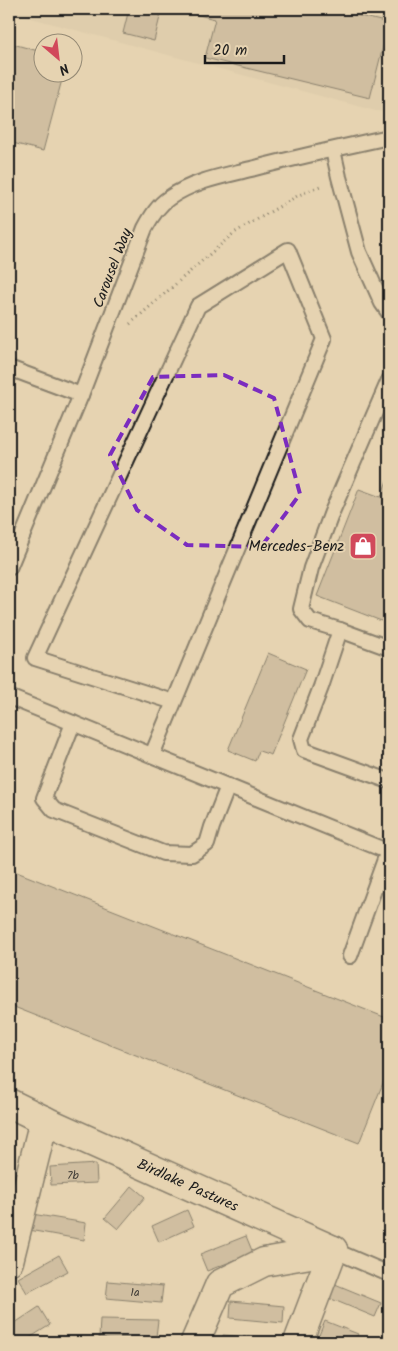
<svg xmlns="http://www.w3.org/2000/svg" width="398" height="1351" font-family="Kalam,sans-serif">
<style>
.built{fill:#d7c5a6}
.building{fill:#b5a58c;stroke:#1c1c1c}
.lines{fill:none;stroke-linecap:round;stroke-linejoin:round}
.lane-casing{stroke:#1c1c1c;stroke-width:18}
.street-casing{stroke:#1c1c1c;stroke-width:31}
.path{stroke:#1c1c1c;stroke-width:3;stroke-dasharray:1 4;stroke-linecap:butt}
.lane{stroke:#e6d3b1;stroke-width:14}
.street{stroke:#e6d3b1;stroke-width:28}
.marked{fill:none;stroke:#7b2cbf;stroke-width:4;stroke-dasharray:10 6;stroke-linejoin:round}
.labels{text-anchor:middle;stroke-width:4;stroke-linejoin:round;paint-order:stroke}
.number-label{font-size:12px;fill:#423e38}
.street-label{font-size:15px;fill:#1c1c1c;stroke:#e6d3b1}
.poi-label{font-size:15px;fill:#1c1c1c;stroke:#e6d3b1;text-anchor:end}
</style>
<rect width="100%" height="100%" fill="#e6d3b1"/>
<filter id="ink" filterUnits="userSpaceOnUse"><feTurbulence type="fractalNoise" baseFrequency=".02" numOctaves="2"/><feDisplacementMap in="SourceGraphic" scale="10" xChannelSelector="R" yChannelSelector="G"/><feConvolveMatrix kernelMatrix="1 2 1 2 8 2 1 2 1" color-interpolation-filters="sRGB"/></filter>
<g filter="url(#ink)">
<path class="built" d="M9,9H389V112L376,111L9,12Z"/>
<g class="building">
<path d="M129,9H162L154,41L123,33Z"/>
<path d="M186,9H331L389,23L370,98L205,58L215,19L186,12Z"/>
<path d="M9,43L42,52V72H64L43,151L9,142Z"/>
<path d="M389,475V624L317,596L359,489L381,497Z"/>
<path d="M268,653L306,669L271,755L259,751L255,761L228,750Z"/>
<path d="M9,869L389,1019V1068L359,1143L9,1005Z"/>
<path d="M96,1164L97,1183L51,1185L50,1167Z"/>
<path d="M132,1186L145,1197L118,1229L105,1218Z"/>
<path d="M187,1210L194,1226L159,1242L152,1226Z"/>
<path d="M32,1214L86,1223L84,1240L29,1230Z"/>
<path d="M246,1236L253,1253L207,1271L200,1254Z"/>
<path d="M59,1255L68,1271L27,1293L18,1278Z"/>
<path d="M108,1281L163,1286L161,1303L106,1298Z"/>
<path d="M335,1284L381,1303L375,1317L329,1298Z"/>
<path d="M231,1301L284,1306L283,1323L230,1318Z"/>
<path d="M39,1307L50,1325L23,1342H9V1327Z"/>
<path d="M100,1319L158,1320L156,1337L99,1338Z"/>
<path d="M325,1321L358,1334L354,1342H338L319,1335Z"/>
<path d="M223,1335L273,1339V1342H223Z"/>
</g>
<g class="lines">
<defs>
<g id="lane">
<path d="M333,150L339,177L359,252L382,303L389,313"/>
<path d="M9,368L81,395"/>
<path d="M389,380L332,512L311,568L301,609L310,621L340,630L389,648"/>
<path d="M9,568L81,395L145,228C151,217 158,205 169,198C193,181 223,176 251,169C297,157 343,147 389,137"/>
<path d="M340,630L321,687L301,739L304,750L389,781"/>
<path d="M9,697L389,852"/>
<path d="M73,723L44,798L54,810L163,853L192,854L207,844L212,827L228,786"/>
<path d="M152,755L174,702L324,339L288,250L198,306L35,658L174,702"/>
<path d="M350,956L388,851"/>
<path d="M333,1250L389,1274"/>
</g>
<g id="street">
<path d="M9,1103L52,1124L333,1250"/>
<path d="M9,1261L44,1120"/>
<path d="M195,1342L220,1284L264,1262L333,1250"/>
<path d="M298,1342L333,1250"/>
</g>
</defs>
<use href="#lane" class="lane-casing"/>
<use href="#street" class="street-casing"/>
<path class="path" d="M130,324L234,233L299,195L320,186"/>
<use href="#lane" class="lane"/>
<use href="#street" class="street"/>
</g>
</g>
<path d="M0 0H398V1351H0ZM224,375L274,398L300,494L261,547L187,545L137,510L110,455L153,377Z" fill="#e6d3b1" fill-opacity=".55" fill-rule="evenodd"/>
<path class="marked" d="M224,375L274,398L300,494L261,547L187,545L137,510L110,455L153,377Z"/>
<defs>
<symbol id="shop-square" viewBox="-11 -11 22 22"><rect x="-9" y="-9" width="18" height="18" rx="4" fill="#d1495b" stroke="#e6d3b1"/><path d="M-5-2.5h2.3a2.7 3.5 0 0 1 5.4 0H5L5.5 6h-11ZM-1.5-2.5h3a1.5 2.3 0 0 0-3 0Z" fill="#fff"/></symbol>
</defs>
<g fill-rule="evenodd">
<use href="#shop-square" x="347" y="530" width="32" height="32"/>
</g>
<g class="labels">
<g class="number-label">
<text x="73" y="1179">7b</text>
<text x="135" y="1296">1a</text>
</g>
<g class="street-label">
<text transform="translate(112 268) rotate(-69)" y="5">Carousel Way</text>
<text transform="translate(188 1185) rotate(24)" y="5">Birdlake Pastures</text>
</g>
<g class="poi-label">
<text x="344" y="551">Mercedes-Benz</text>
</g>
</g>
<rect width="398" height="1351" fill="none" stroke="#e6d3b1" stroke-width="30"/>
<rect x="15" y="15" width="368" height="1321" fill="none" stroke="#1c1c1c" stroke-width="2" filter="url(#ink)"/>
<g transform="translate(58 58) rotate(152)"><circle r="24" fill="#e6d3b1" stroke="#958a75"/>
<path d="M0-4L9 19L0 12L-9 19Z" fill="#d1495b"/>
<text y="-8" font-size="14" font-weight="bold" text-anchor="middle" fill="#1c1c1c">N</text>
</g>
<path d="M205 55v8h79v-8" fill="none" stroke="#1c1c1c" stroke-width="2.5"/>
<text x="213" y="55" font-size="15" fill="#1c1c1c" stroke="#e6d3b1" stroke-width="4" paint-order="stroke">20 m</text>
</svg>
